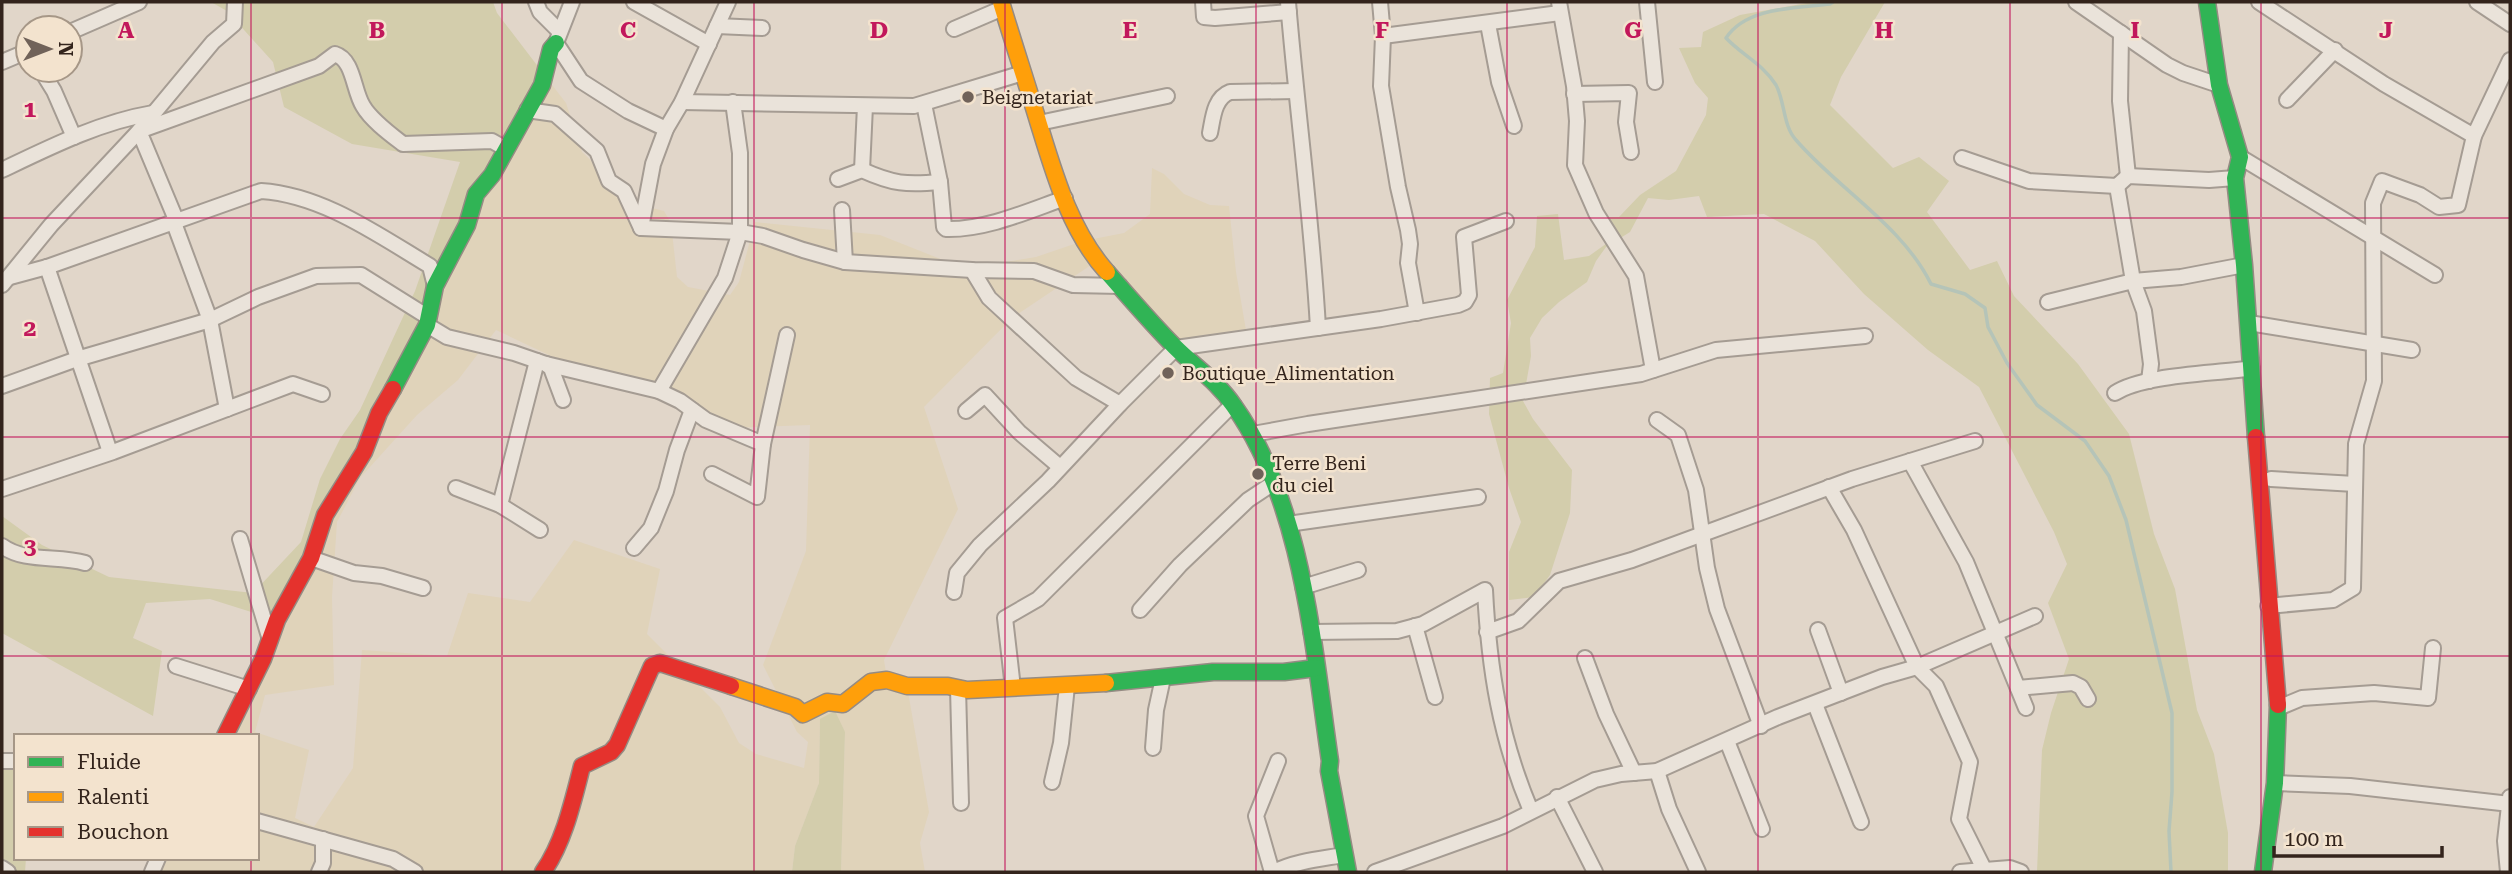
<svg xmlns="http://www.w3.org/2000/svg" width="2512" height="874" font-family="'Roboto Serif',serif">
<style>
.farmland{fill:#e0d3ba;fill-rule:evenodd}
.green{fill:#d3cdac}
.lines{fill:none;stroke-linecap:round;stroke-linejoin:round}
.stream{stroke:#b5c4b8;stroke-width:3.5}
.street-casing{stroke:#a59c93;stroke-width:18}
.fast-casing{stroke:#958b83;stroke-width:19}
.slow-casing{stroke:#958b83;stroke-width:19}
.jam-casing{stroke:#958b83;stroke-width:19}
.street{stroke:#eae3da;stroke-width:14}
.fast{stroke:#30b455;stroke-width:16}
.slow{stroke:#ff9f0a;stroke-width:16}
.jam{stroke:#e5322d;stroke-width:16}
.grid{fill:none;stroke:#c2185b;stroke-width:2;stroke-opacity:0.55}
.poi-dot{fill:#706259;stroke:#f3e3ce;stroke-width:2.5}
.labels{text-anchor:middle;stroke-width:5;stroke-linejoin:round;paint-order:stroke}
.poi-label{font-size:19px;fill:#33241c;stroke:#f3e3ce;text-anchor:start}
.grid-label{font-size:23px;text-anchor:middle;font-weight:bold;fill:#c2185b;stroke:#f3e3ce;stroke-width:5;stroke-linejoin:round;paint-order:stroke}
</style>
<rect width="100%" height="100%" fill="#e1d6c9"/>
<path class="farmland" d="M546,77L566,103L582,152L603,172L648,207L664,211L671,223L677,277L688,287L730,295L739,282L755,222L880,235L948,262L993,264L1036,257L1083,241L1124,233L1150,214L1152,168L1164,174L1184,194L1210,205L1229,206L1236,272L1247,336L1176,348L1097,261L1012,318L924,407L958,509L884,660L887,679L907,686L929,812L920,843L925,872H841L845,732L820,720L819,783L795,846L792,872H153L159,858H257V736H221L418,327ZM496,330L602,380L677,393L731,428L810,425L806,551L763,665L797,732L808,742L804,768L756,754L739,743L720,707L647,634L660,569L574,540L530,602L468,593L447,656L362,650L353,768L314,827L295,818L309,750L255,732L265,695L334,685L332,597L337,522L360,478L417,415L458,380Z"/>
<g class="green">
<path d="M211,2H493L497,13L546,77L506,148L277,620L210,599L146,603L133,638L162,651L153,716L2,633V516L42,545L109,577L253,593L301,542L320,479L340,439L360,410L415,291L460,162L352,144L284,107L273,62L227,11Z"/>
<path d="M1812,2H1885L1841,77L1830,105L1893,168L1919,157L1949,181L1927,212L1970,270L1997,261L2014,296L2078,364L2129,434L2154,534L2175,589L2197,710L2214,754L2228,833V872H2037L2042,750L2051,713L2069,659L2048,603L2067,564L2054,532L1979,387L1928,350L1864,294L1815,241L1764,214L1707,217L1699,196L1669,200L1648,198L1630,232L1606,247L1596,261L1587,282L1559,302L1542,318L1530,338L1531,356L1523,401L1533,419L1572,470L1570,513L1550,575L1534,597L1509,600V552L1521,522L1509,488L1489,414L1490,378L1503,373L1511,323L1507,300L1535,247L1537,216L1558,214L1564,260L1589,256L1610,241L1602,217H1619L1640,195L1676,171L1706,115L1708,98L1695,83L1679,48L1701,47L1703,32L1740,15Z"/>
<path d="M835,711L845,732L841,872H792L795,846L819,783L820,719Z"/>
<path d="M2,758L16,772V858H26L25,872H2Z"/>
</g>
<g class="lines">
<path class="stream" d="M1833,2L1830,4C1796,8 1746,7 1726,38C1742,55 1763,64 1776,85C1785,102 1783,126 1796,140C1838,189 1902,225 1931,284L1965,294L1985,308L1988,327L2007,363L2037,405L2085,441L2109,476L2126,520L2172,713V792L2169,831L2171,872"/>
<defs>
<g id="street">
<path d="M536,2L540,12L559,31"/>
<path d="M572,2L556,43L581,81L628,111L666,129"/>
<path d="M634,2L709,44"/>
<path d="M1203,2L1204,17L1215,18L1289,12"/>
<path d="M1288,2C1297,111 1312,219 1318,328"/>
<path d="M1380,2L1383,36L1381,86L1398,187L1408,230L1410,244L1408,263L1417,313"/>
<path d="M1559,2L1574,86L1577,121L1575,165L1596,213L1636,276L1653,370"/>
<path d="M1647,2L1655,82"/>
<path d="M2076,2L2167,65L2183,73L2219,85"/>
<path d="M2259,2L2384,84L2474,136"/>
<path d="M2477,2L2510,24"/>
<path d="M1488,24L1499,82L1514,126"/>
<path d="M717,26L762,28"/>
<path d="M954,29L1003,8"/>
<path d="M70,32L139,2"/>
<path d="M2121,33L2120,101L2128,176"/>
<path d="M1383,36L1560,13"/>
<path d="M2,62L28,51"/>
<path d="M41,70L54,91L74,137"/>
<path d="M1574,94L1629,93L1626,122L1631,152"/>
<path d="M2287,100L2335,50"/>
<path d="M682,102L914,106L1023,73"/>
<path d="M924,104L940,182L944,227L946,229C986,230 1028,211 1065,198"/>
<path d="M527,110L555,114L597,151L609,181L624,191L641,228L740,232L763,236L803,250L845,262L972,270L1034,271L1073,285L1120,286"/>
<path d="M1039,123L1167,96"/>
<path d="M1210,133C1213,118 1214,98 1230,92L1296,91"/>
<path d="M2240,157L2435,275"/>
<path d="M1962,158L2029,181L2117,186L2128,176L2209,180L2235,178"/>
<path d="M2,170C50,147 100,122 153,113"/>
<path d="M862,170L865,106"/>
<path d="M838,179L862,170C893,184 906,185 940,182"/>
<path d="M2117,186L2133,281L2144,311L2151,364L2149,381"/>
<path d="M842,210L845,262"/>
<path d="M177,222L139,131L319,66L335,54C354,60 353,90 363,106C371,120 390,134 403,144L492,141L506,149"/>
<path d="M174,223L210,320L227,409"/>
<path d="M641,228L653,164L666,129L682,102L728,2"/>
<path d="M47,267L110,452"/>
<path d="M972,270L989,298L1076,378L1120,404"/>
<path d="M10,277L47,267L261,191C323,195 378,235 430,266L435,286"/>
<path d="M2,285L51,225L139,131L213,42L234,24L235,2"/>
<path d="M2048,302L2133,281L2181,277L2244,265"/>
<path d="M2249,323L2412,350"/>
<path d="M427,325L447,337L514,353L546,364L551,368L563,400"/>
<path d="M546,364L659,391L680,401L706,420L763,444L757,497L712,474"/>
<path d="M2,386L77,359L210,320L258,297L316,276L361,275L428,317"/>
<path d="M659,391L725,278L740,232V153L733,102"/>
<path d="M2115,393C2144,374 2216,374 2252,368"/>
<path d="M966,411L985,395L1019,432L1060,467"/>
<path d="M1657,420L1678,435L1696,490L1707,568L1717,609L1761,726"/>
<path d="M1253,434L1308,424L1641,374L1716,350L1865,336"/>
<path d="M763,444L787,335"/>
<path d="M1910,461L1966,562L2026,708"/>
<path d="M2271,479L2355,484"/>
<path d="M1829,487L1854,530L1917,667L1936,686L1970,762L1959,819L1985,871"/>
<path d="M456,488L500,505L540,530"/>
<path d="M2,489L113,452L293,384L322,394"/>
<path d="M500,505L537,361"/>
<path d="M1288,524L1478,497"/>
<path d="M240,539L270,640"/>
<path d="M2,546C25,563 58,555 85,563"/>
<path d="M634,548L651,528L666,491L677,450L692,410"/>
<path d="M311,558L354,573L382,576L423,588"/>
<path d="M1303,587L1358,570"/>
<path d="M954,592L957,573L980,545L1048,481L1120,404L1176,348L1381,319L1458,305L1465,302L1469,295L1464,237L1506,221"/>
<path d="M2268,606L2333,600L2353,588L2356,444L2374,381L2373,203L2382,181L2420,195L2439,207L2458,205L2474,136L2510,60"/>
<path d="M1140,610L1180,565L1248,500L1275,482"/>
<path d="M1415,626L1435,697"/>
<path d="M1818,630L1841,693"/>
<path d="M1311,632L1397,631L1423,624L1485,590C1489,669 1500,738 1531,811"/>
<path d="M1487,632L1518,621L1559,581L1632,560L1852,479L1975,441"/>
<path d="M1585,658L1606,714L1634,773"/>
<path d="M176,666L249,689"/>
<path d="M958,688L961,803"/>
<path d="M1013,688L1005,618L1038,599L1233,404"/>
<path d="M2018,688L2073,683L2081,687L2088,699"/>
<path d="M1815,704L1861,822"/>
<path d="M2278,708L2302,698L2374,693L2428,698L2433,648"/>
<path d="M1727,741L1762,829"/>
<path d="M1153,748L1156,710L1163,678"/>
<path d="M2,761H16"/>
<path d="M1657,771L1669,809L1698,872"/>
<path d="M1052,782L1061,743L1067,686"/>
<path d="M2275,783L2350,786L2510,804"/>
<path d="M1557,797L1595,872"/>
<path d="M257,821L393,859L415,872"/>
<path d="M2,868L8,872"/>
<path d="M152,872L158,858"/>
<path d="M319,872L323,863V839"/>
<path d="M1272,872L1256,816L1278,761"/>
<path d="M1274,872C1296,861 1321,859 1344,855"/>
<path d="M1375,872L1503,826L1595,780L1621,774L1657,771L1778,717L1882,677L1917,667L2035,616"/>
<path d="M1960,872L2010,868L2021,872"/>
<path d="M2508,872L2505,841L2510,797"/>
</g>
<g id="fast">
<path d="M2207,2L2219,85L2240,157L2235,178L2244,265L2256,437"/>
<path d="M1107,272C1129,297 1151,323 1175,347C1195,367 1218,382 1234,406C1303,503 1313,646 1330,761L1329,771L1348,872"/>
<path d="M393,389L427,325L435,286L467,225L476,194L492,175L542,85L551,49L556,43"/>
<path d="M1106,683L1213,672H1284L1316,668"/>
<path d="M2263,872L2275,783L2278,705"/>
</g>
<g id="slow">
<path d="M1001,2C1013,42 1026,81 1038,121C1054,173 1070,231 1107,272"/>
<path d="M731,686L795,707L803,714L827,702L843,704L871,682L887,680L907,686H948L967,690L1106,683"/>
</g>
<g id="jam">
<path d="M2256,437L2278,705"/>
<path d="M225,736L263,659L277,620L311,558L325,515L364,452L379,413L393,389"/>
<path d="M543,872C564,842 573,801 582,766L611,752L617,745L652,666L660,663L731,686"/>
</g>
</defs>
<use href="#street" class="street-casing"/>
<use href="#fast" class="fast-casing"/>
<use href="#slow" class="slow-casing"/>
<use href="#jam" class="jam-casing"/>
<use href="#street" class="street"/>
<use href="#fast" class="fast"/>
<use href="#slow" class="slow"/>
<use href="#jam" class="jam"/>
</g>
<path class="grid" d="M251,2V736M502,2V872M754,2V872M1005,2V872M1256,2V872M1507,2V872M1758,2V872M2010,2V872M2261,2V872M2,218H2510M2,437H2510M2,656H2510M251,858V872"/>
<g class="poi-dot">
<circle cx="968" cy="97" r="7"/>
<circle cx="1168" cy="373" r="7"/>
<circle cx="1258" cy="474" r="7"/>
</g>
<g class="labels">
<g class="poi-label">
<text x="982" y="104">Beignetariat</text>
<text x="1182" y="380">Boutique_Alimentation</text>
<text x="1272" y="470">Terre Beni<tspan x="1272" dy="22">du ciel</tspan></text>
</g>
</g>
<g class="grid-label">
<text x="126" y="38">A</text>
<text x="377" y="38">B</text>
<text x="628" y="38">C</text>
<text x="879" y="38">D</text>
<text x="1130" y="38">E</text>
<text x="1382" y="38">F</text>
<text x="1633" y="38">G</text>
<text x="1884" y="38">H</text>
<text x="2135" y="38">I</text>
<text x="2386" y="38">J</text>
<text x="30" y="117">1</text>
<text x="30" y="336">2</text>
<text x="30" y="554">3</text>
</g>
<rect width="2512" height="874" fill="none" stroke="#33241c" stroke-width="7"/>
<rect x="14" y="734" width="245" height="126" fill="#f3e3ce" stroke="#a69787" stroke-width="2"/>
<rect x="28" y="757" width="35" height="10" fill="#30b455" stroke="#a69787" stroke-width="2"/>
<text x="77" y="769" font-size="21" fill="#33241c">Fluide</text>
<rect x="28" y="792" width="35" height="10" fill="#ff9f0a" stroke="#a69787" stroke-width="2"/>
<text x="77" y="804" font-size="21" fill="#33241c">Ralenti</text>
<rect x="28" y="827" width="35" height="10" fill="#e5322d" stroke="#a69787" stroke-width="2"/>
<text x="77" y="839" font-size="21" fill="#33241c">Bouchon</text>
<g transform="translate(49 49) rotate(90)"><circle r="33" fill="#f3e3ce" stroke="#a69787" stroke-width="2"/>
<path d="M0-5L12 26L0 18L-12 26Z" fill="#706259"/>
<text y="-10" font-size="19" font-weight="bold" text-anchor="middle" fill="#33241c">N</text>
</g>
<path d="M2274 846v10h168v-10" fill="none" stroke="#33241c" stroke-width="3.5"/>
<text x="2284" y="846" font-size="21" fill="#33241c" stroke="#f3e3ce" stroke-width="5" paint-order="stroke">100 m</text>
</svg>
